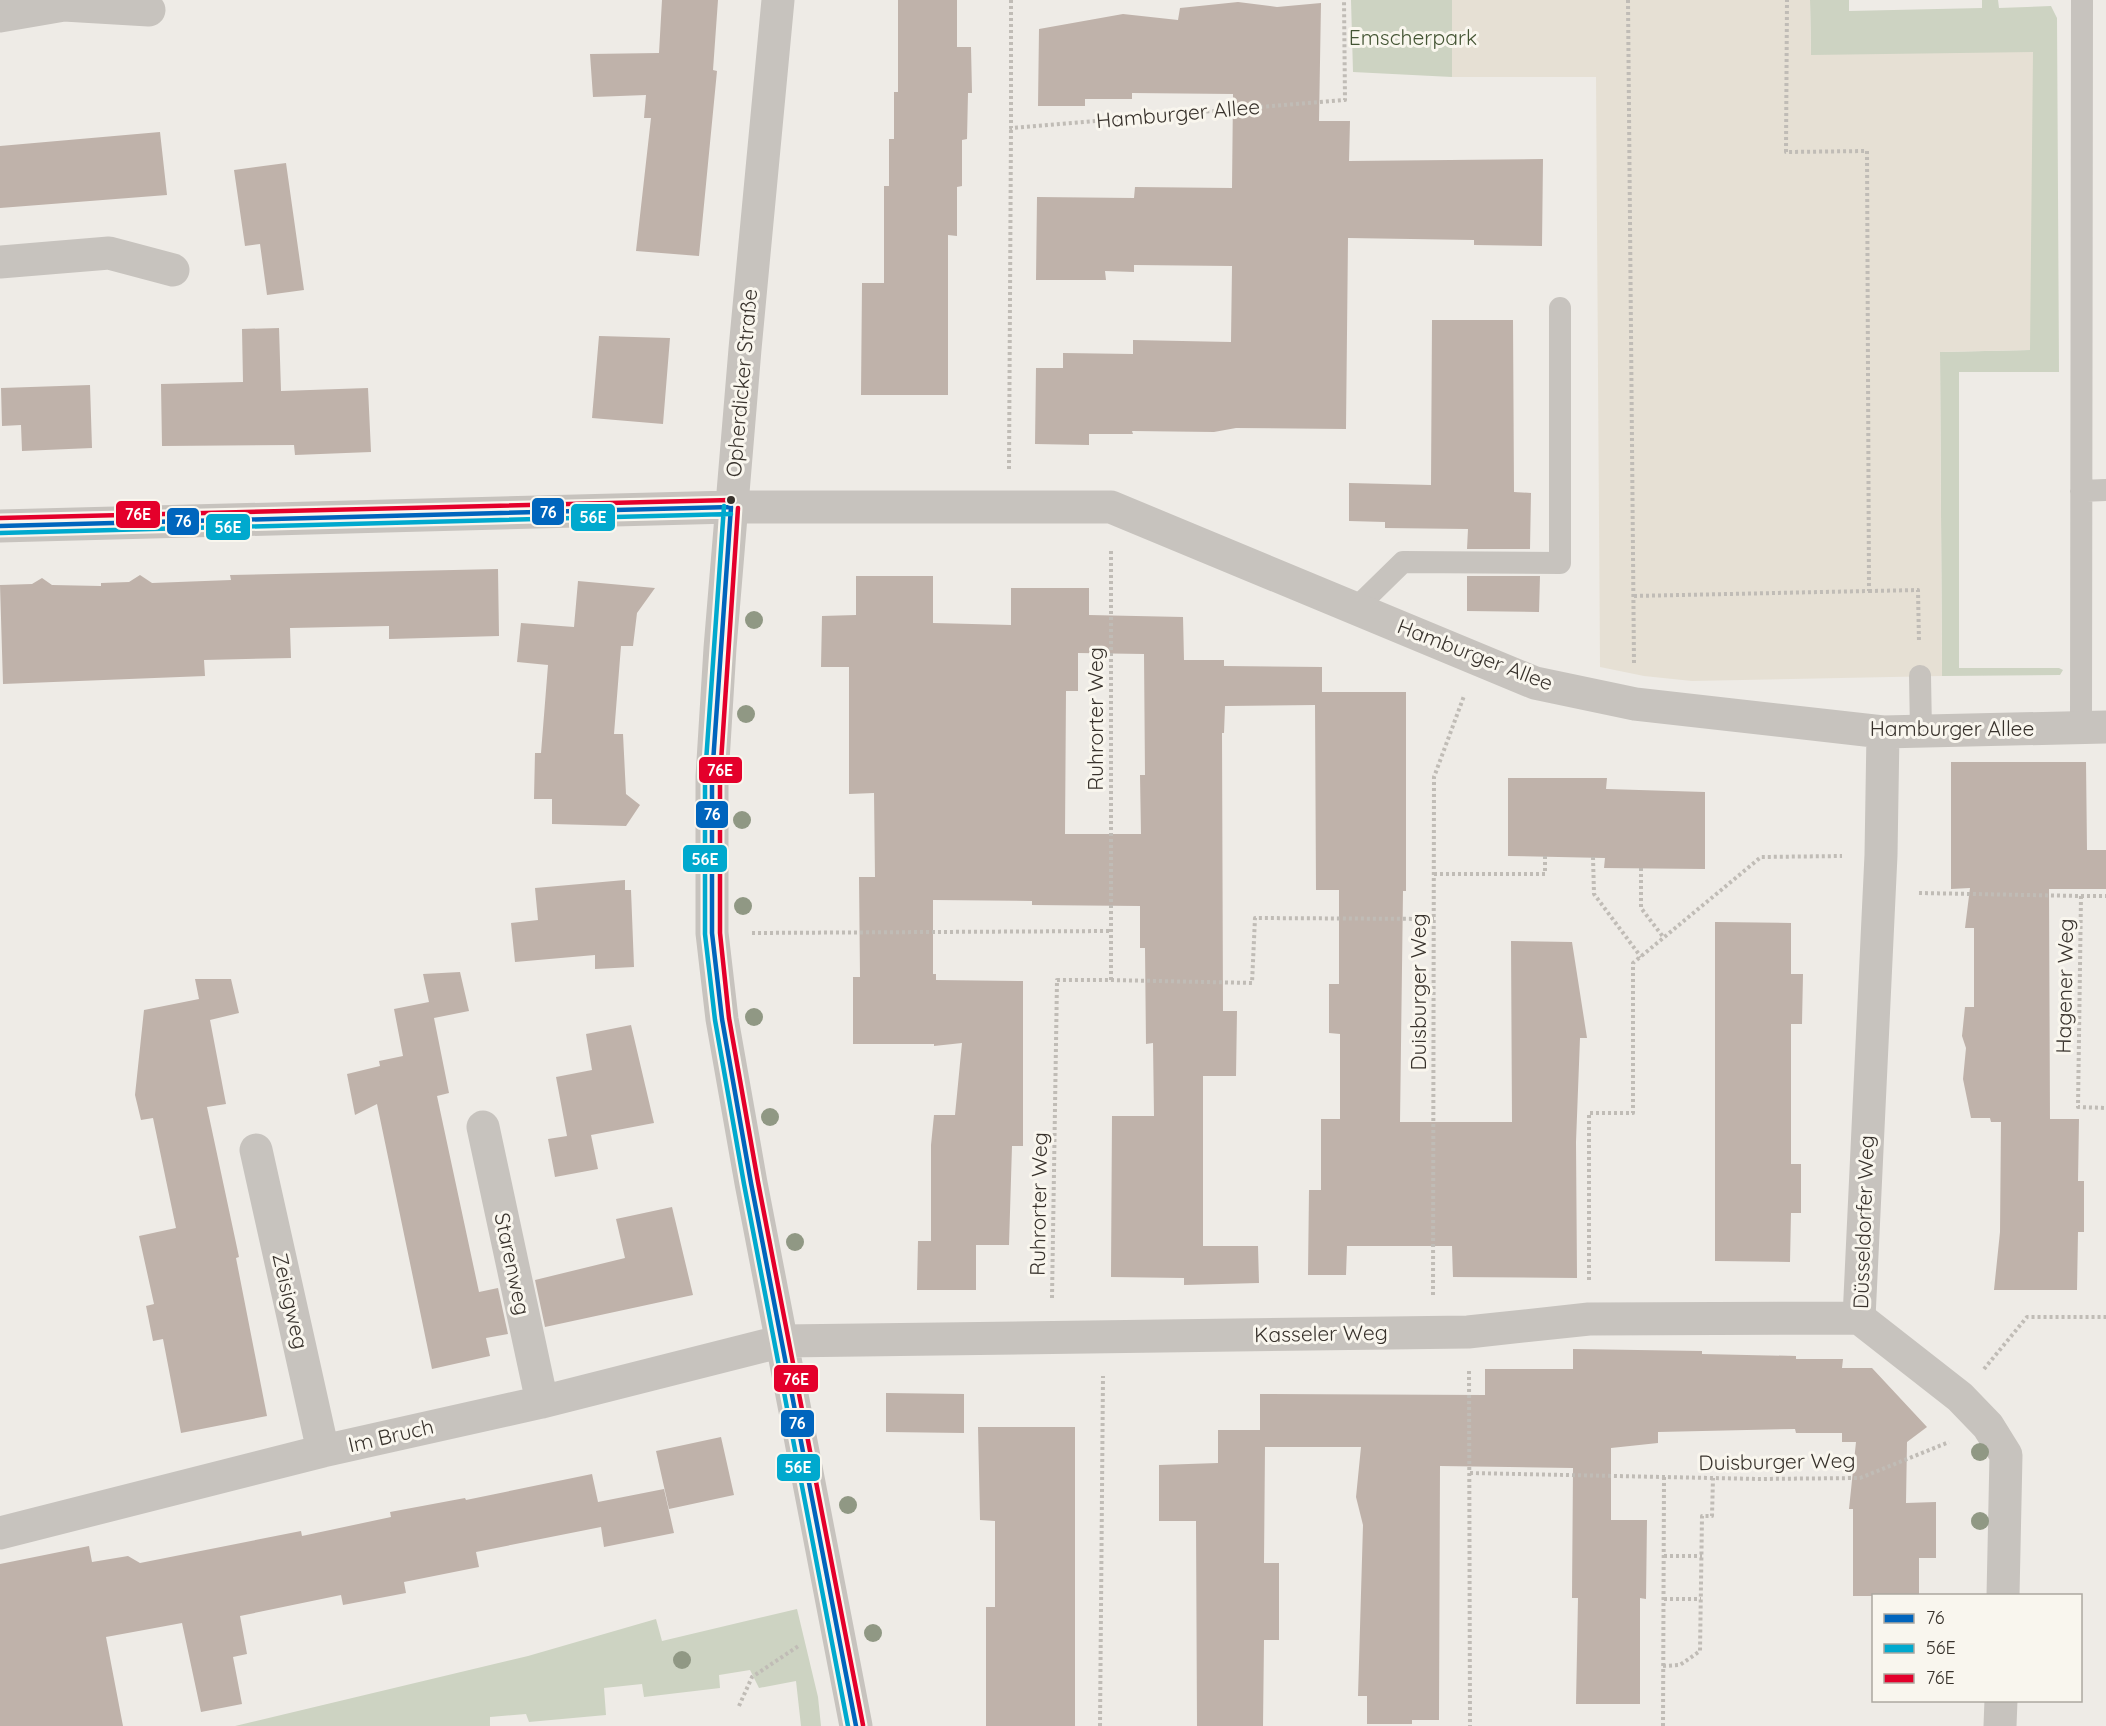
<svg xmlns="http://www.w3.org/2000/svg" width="2106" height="1726" font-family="Quicksand,sans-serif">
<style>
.green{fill:#cdd3c2}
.plaza{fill:#e6e0d4}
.building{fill:#bfb2aa;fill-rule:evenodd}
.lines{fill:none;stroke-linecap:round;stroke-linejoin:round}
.path{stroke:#c0bcb6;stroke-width:4;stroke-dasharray:3 3;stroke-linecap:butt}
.lane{stroke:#c7c3be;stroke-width:22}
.street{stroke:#c7c3be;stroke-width:33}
.bus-1-casing{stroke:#f9f6ee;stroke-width:9}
.bus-2-casing{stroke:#f9f6ee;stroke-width:9}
.bus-3-casing{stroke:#f9f6ee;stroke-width:9}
.bus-1{stroke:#0065bd;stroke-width:4.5}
.bus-2{stroke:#00a9ce;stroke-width:4.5}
.bus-3{stroke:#e4002b;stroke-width:4.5}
.tree{fill:#909884}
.bus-dot{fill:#38322c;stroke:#f9f6ee;stroke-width:2}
.labels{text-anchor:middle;stroke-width:6;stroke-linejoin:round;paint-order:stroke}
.park-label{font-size:21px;fill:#435433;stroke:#f9f6ee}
.street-label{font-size:21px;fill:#38322c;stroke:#f9f6ee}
.line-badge{stroke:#f9f6ee;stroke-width:2}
.badge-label{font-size:16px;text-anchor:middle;font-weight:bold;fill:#fff}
</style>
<rect width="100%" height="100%" fill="#eeebe6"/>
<!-- green -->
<path class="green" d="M1351,0H1452V77L1353,72Z
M1810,0H1849V11L1982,8V0H1998L1999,8L2051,6L2057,18L2059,372H1959V668H2059L2063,670L2060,675L1942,676L1940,352L2030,350L1811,55Z
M797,1609L818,1697L821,1726H801L796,1681L759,1688L750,1670L719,1675L720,1688L644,1697L642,1684L604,1688L606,1715L529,1722L526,1714L490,1717V1726H235L528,1656L656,1619L662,1641Z"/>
<!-- plaza -->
<path class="plaza" d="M1452,0H1810L1811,55L2033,52L2030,350L1940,352L1942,676L1692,681L1644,676L1600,667L1596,77H1452Z"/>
<!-- building -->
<path class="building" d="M662,0H718L713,70L717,71L699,256L636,251L651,118H644L646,95L593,97L590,54L659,53Z
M898,0H957V47H971L972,93H968L967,139L962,140V186L957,187V236L948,235V395H861L862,283H884V186H889V139H894V92H898Z
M1238,2L1277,7L1321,3L1319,121H1350L1349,161L1543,159L1542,246L1474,245V240L1348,238L1346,429L1236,428L1214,432L1132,431L1133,434H1089V445L1035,444L1036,368H1063V353L1133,354V340L1231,342L1232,266L1134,265V272L1105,271L1106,280H1036L1037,197L1134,198L1135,187L1232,188L1233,94L1132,93V99H1085V106H1038L1039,29L1123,14L1178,20L1180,8Z
M160,132L167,195L0,208V146Z
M286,163L304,290L267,295L260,244L245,246L234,170Z
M1432,320H1513L1514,492L1531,493L1530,549H1467L1468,529L1385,528V522L1349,521V483L1431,485Z
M279,328L281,391L368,388L371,452L295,455L294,445L162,446L161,384L243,382L242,329Z
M599,336L670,338L663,424L592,418Z
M90,385L92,448L22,451L21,425L2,426L1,388Z
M498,569L499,636L389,639V626L290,628L291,658L204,660L205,676L3,684L0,585L32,584L42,578L52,585L101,586V583L129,582L140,575L152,583L231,580L230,575Z
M856,576H933V623L1011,625V588H1089V615L1183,617L1184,660H1224V666L1322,667V692H1406V891H1403L1400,1122H1512L1511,941L1572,942L1587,1038H1580L1576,1142L1577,1278L1453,1277L1452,1246H1347L1346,1275H1308L1309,1190H1321V1119H1340V1034L1329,1033V984H1339V890H1316L1315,705L1225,706L1224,733H1222L1223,1011H1237L1236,1076H1203V1246H1258L1259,1283L1184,1285V1278L1111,1277L1112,1116H1154L1153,1043L1146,1044L1145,948H1140V906L1032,905V901L933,900V974H936V980L1023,981V1146H1012L1009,1245H976V1290H917L918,1241H931V1145L934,1115H955L962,1043L934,1046V1044H853V977H860L859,877H875L874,793L849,794V667H821L822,616L856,615ZM1078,653L1144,654L1145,775H1140L1141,834H1065L1066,691H1078Z
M1467,576H1540L1539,612L1467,611Z
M578,581L655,588L637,613L633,646H621L614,734H623L626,794L640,805L626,826L552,824V799H534L535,753H541L548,665L517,662L521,623L574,627Z
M1951,762H2086L2087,850H2106V889H2049L2050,1119H2079L2078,1181H2084V1232H2078L2077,1290H1994L2000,1232L2001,1122H1991L1990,1118H1971L1963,1079L1966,1048L1962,1036L1965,1007H1974V928H1965L1970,888L1951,889Z
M1508,778H1607L1606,789L1705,792V869L1604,868L1605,858L1508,856Z
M625,880V890H631L634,967L595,969V955L515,962L511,923L538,920L535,888Z
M1715,922L1791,923V974H1803L1802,1024H1791V1164H1801V1213H1791L1790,1262L1715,1261Z
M460,972L469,1011L434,1018L449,1093L437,1096L479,1292L498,1288L508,1334L486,1338L490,1356L432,1369L377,1104L355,1115L347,1074L380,1066L379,1061L403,1056L394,1009L429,1002L423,974Z
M195,979H231L239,1013L210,1020L226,1104L207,1107L239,1257L236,1258L267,1416L181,1433L163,1339L153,1341L146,1306L154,1304L139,1236L176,1228L153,1118L141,1120L135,1095L144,1010L199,999Z
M631,1025L654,1123L591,1135L598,1169L555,1177L548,1139L567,1136L556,1077L592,1070L586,1034Z
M672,1207L693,1295L545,1327L535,1280L625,1258L616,1219Z
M1573,1349L1702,1351V1354L1796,1356V1359H1843L1842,1368H1872L1927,1427L1907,1442L1906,1503L1936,1502V1558H1919V1596H1853V1509H1849L1856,1442H1842V1433H1796L1795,1429L1658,1432V1443L1611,1448V1520H1647L1646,1599L1640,1598V1704H1576L1578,1598H1572L1573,1468L1440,1466L1439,1720H1412V1724H1367V1696H1358L1363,1525L1356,1497L1361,1447H1265L1264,1563H1279V1640H1264L1263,1726H1197L1196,1521H1159V1465L1218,1463V1430H1260V1394L1485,1395V1369H1573Z
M886,1393L964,1394V1433L886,1432Z
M978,1427H1075V1726H986V1607H995V1521L980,1520Z
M721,1437L734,1495L669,1509L656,1451Z
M592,1474L598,1502L664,1489L674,1533L604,1547L601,1527L476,1552L479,1567L404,1582L406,1593L343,1605L341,1595L240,1616L247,1654L233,1657L242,1704L201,1712L182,1623L106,1637L123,1726H0V1564L89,1546L92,1562L128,1556L140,1563L301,1531L302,1536L391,1517L390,1512L465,1498L466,1500Z"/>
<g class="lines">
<!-- path -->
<path class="path" d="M1011,0V128L1345,100L1344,0
M1628,0L1634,664
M1009,469L1011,128
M1869,591L1918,590L1919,642
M1634,596L1869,591L1867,151L1786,152L1787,0
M1593,857L1594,894L1641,957
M1641,868V908L1664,938
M1434,874H1545V856
M1919,893L2081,896L2078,1107L2106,1108
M2081,896H2106
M752,933L1111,931
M1111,980L1252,983L1255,918L1434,919
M1589,1280V1113H1633V963L1761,857L1842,856
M1433,1295L1434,777L1464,696
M1052,1298L1057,980H1111V550
M1984,1369L2027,1317H2106
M1469,1371L1470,1726
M1470,1473L1758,1479L1860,1478L1949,1442
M1664,1556H1702
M1664,1599H1701
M1663,1666L1680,1665L1700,1651L1702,1516H1712L1713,1478
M739,1706L752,1677L800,1645
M1100,1726L1103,1376
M1663,1726L1664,1477"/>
<!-- lane -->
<path class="lane" d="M2081,491L2106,490
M1356,608L1403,562L1560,563V308
M1920,676L1921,731
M2081,727L2082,0"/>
<!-- street -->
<path class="street" d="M778,0L745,349L720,648L712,777V933L722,1019L751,1183L856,1726
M0,16L64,5L149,10
M0,262L109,253L173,270
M0,526L731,507H1111L1535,683L1635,704L1883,732L2106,727
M1883,732L1881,855L1859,1318L1960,1397L1988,1426L2006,1455L2003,1596
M483,1127L542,1402
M256,1150L323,1451
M0,1533L323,1451L542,1402L783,1341L1468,1332L1589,1319L1859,1318
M2000,1726L2001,1700"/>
<!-- bus-1 casing -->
<g class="bus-1-casing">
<path id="bus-1" d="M731,507L712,777V933L722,1019L751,1183L856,1726
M0,526L731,507"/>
</g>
<!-- bus-2 casing -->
<g class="bus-2-casing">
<path id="bus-2" d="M724,506L705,776V934L715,1020L744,1184L848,1726
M0,533L731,514"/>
</g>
<!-- bus-3 casing -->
<g class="bus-3-casing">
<path id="bus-3" d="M738,508L720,777V933L729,1018L758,1182L863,1725
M0,518L731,500"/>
</g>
<!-- bus-1 -->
<use href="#bus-1" class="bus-1"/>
<!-- bus-2 -->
<use href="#bus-2" class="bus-2"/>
<!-- bus-3 -->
<use href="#bus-3" class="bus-3"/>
</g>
<!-- trees -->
<g class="tree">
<circle cx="754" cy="620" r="9"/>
<circle cx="746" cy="714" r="9"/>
<circle cx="742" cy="820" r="9"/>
<circle cx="743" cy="906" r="9"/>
<circle cx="754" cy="1017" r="9"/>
<circle cx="770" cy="1117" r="9"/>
<circle cx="795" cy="1242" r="9"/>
<circle cx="1980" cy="1452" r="9"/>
<circle cx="848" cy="1505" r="9"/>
<circle cx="1980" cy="1521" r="9"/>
<circle cx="873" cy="1633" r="9"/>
<circle cx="682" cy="1660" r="9"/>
</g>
<!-- markers -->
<circle class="bus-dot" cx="731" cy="500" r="5"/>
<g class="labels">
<!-- park labels -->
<g class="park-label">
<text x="1413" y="45">Emscherpark</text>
</g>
<!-- street labels -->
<g class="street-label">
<text transform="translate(1178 114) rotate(-5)" y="7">Hamburger Allee</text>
<text transform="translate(742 383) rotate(-85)" y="7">Opherdicker Straße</text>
<text transform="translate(1475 655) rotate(21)" y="7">Hamburger Allee</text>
<text transform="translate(1096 719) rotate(-90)" y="7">Ruhrorter Weg</text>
<text x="1952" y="736">Hamburger Allee</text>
<text transform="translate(2065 986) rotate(-89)" y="7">Hagener Weg</text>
<text transform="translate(1419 992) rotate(-90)" y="7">Duisburger Weg</text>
<text transform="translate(1039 1204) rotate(-89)" y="7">Ruhrorter Weg</text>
<text transform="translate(1864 1222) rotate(-88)" y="7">Düsseldorfer Weg</text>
<text transform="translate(512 1264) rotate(78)" y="7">Starenweg</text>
<text transform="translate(290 1301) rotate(77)" y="7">Zeisigweg</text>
<text transform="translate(1321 1334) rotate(-1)" y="7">Kasseler Weg</text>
<text transform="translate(391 1436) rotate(-13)" y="7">Im Bruch</text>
<text transform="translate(1777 1462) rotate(-1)" y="7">Duisburger Weg</text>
</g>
</g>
<g class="line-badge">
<rect x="531" y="497" width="34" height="29" rx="6" fill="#0065bd"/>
<rect x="115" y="500" width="46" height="29" rx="6" fill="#e4002b"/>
<rect x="570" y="503" width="46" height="29" rx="6" fill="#00a9ce"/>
<rect x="166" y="507" width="34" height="29" rx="6" fill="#0065bd"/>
<rect x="205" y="513" width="46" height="28" rx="6" fill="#00a9ce"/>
<rect x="698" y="756" width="45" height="28" rx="6" fill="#e4002b"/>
<rect x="695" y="800" width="34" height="29" rx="6" fill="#0065bd"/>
<rect x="682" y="844" width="46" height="29" rx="6" fill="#00a9ce"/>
<rect x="773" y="1364" width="46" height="29" rx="6" fill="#e4002b"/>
<rect x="780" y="1409" width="35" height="29" rx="6" fill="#0065bd"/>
<rect x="776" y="1453" width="45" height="29" rx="6" fill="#00a9ce"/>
</g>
<g class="badge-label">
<text x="548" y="518">76</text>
<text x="138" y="520">76E</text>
<text x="593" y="523">56E</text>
<text x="183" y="527">76</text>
<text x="228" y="533">56E</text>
<text x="720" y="776">76E</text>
<text x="712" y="820">76</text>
<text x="705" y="865">56E</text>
<text x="796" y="1385">76E</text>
<text x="797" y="1429">76</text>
<text x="798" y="1473">56E</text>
</g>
<!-- legend -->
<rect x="1872" y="1594" width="210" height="108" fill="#f9f6ee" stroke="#aca8a0" stroke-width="1.5"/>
<rect x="1884" y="1614" width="30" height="9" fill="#0065bd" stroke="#aca8a0" stroke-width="1.5"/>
<text x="1926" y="1624" font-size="18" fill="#38322c">76</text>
<rect x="1884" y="1644" width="30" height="9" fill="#00a9ce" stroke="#aca8a0" stroke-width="1.5"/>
<text x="1926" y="1654" font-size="18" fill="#38322c">56E</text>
<rect x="1884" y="1674" width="30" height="9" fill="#e4002b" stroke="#aca8a0" stroke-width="1.5"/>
<text x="1926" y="1684" font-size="18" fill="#38322c">76E</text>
</svg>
